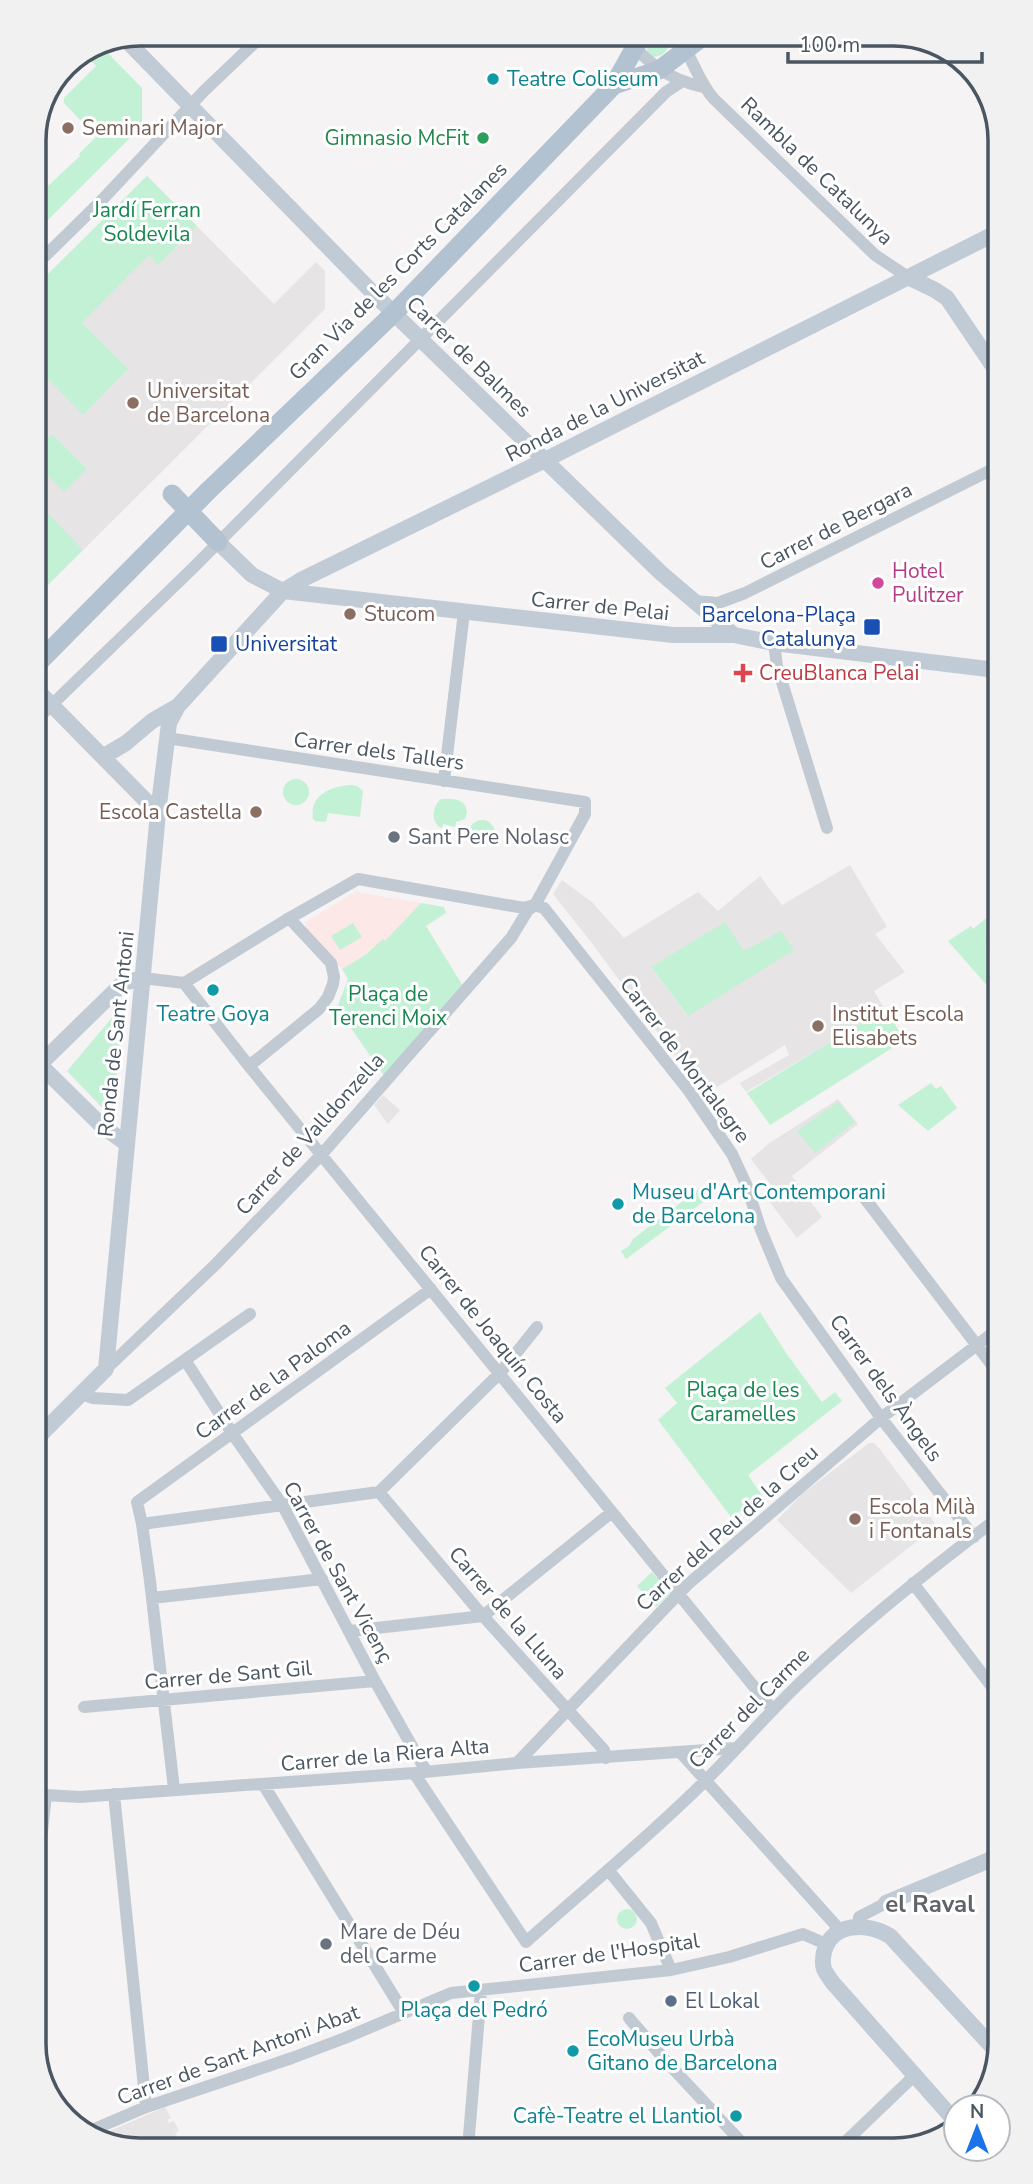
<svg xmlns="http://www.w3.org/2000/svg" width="1033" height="2184" font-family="'Nunito Sans',sans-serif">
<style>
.education{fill:#e6e4e5;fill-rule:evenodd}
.medical{fill:#fce8e6}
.green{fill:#c3f1d5}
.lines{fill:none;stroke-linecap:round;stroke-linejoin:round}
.street{stroke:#c1cad2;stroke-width:12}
.secondary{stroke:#c1cbd6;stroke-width:16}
.primary{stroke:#b3c2d1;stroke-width:19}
.culture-dot{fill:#0f9aa8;stroke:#fff;stroke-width:2.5}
.education-dot{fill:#8d6e63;stroke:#fff;stroke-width:2.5}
.leisure-dot{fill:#2e9e5b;stroke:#fff;stroke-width:2.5}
.hotel-dot{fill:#d1479c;stroke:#fff;stroke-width:2.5}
.transit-dot{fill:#1a4fb4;stroke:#fff;stroke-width:2.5}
.health-dot{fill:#e0444e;stroke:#fff;stroke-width:2.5}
.worship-dot{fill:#6b7280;stroke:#fff;stroke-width:2.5}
.service-dot{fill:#5c6f8a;stroke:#fff;stroke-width:2.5}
.labels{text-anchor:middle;stroke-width:6;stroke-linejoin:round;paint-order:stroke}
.culture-label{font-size:21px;fill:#0d838f;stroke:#fff;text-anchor:start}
.education-label{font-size:21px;fill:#785e54;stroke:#fff;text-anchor:start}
.leisure-label{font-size:21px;fill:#27864d;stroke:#fff;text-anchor:end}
.street-label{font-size:21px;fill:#4a5661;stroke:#fff}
.park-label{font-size:21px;fill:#17864f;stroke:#fff}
.hotel-label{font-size:21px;fill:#b23c85;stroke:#fff;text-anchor:start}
.transit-label{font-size:21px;fill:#164399;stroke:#fff;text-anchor:end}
.health-label{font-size:21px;fill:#be3a42;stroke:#fff;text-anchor:start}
.worship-label{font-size:21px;fill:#5b616d;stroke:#fff;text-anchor:start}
.service-label{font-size:21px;fill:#4e5e75;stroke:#fff;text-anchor:start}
.quarter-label{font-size:24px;font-weight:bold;fill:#5f6368;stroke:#fff}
.rim{fill:none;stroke:#4a5661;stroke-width:3.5}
</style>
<rect width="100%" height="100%" fill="#f5f3f3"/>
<!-- education -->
<path class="education" d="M147,176L274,304L316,262L325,271V309L35,598L34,288Z
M850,865L887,927L875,934L905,972L874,991L885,1010L746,1092L740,1083L789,1055L785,1045L704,1095L591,942L553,894L562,880L592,902L624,938L698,892L718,911L760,876L782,905ZM725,923L744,951L687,1015L651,967Z
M383,1095L400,1110L388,1124L374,1105Z
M838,1099L858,1124L792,1176L822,1217L797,1238L769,1201L777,1193L751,1159L768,1144Z
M869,1443H874L879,1448L935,1523L934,1528L851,1593L777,1520L802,1494Z
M165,2107L171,2118L167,2120L169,2123L174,2121L179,2131L175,2133L180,2141L184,2139L190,2150H132L96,2137Z"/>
<!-- medical -->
<path class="medical" d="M355,892L421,903L385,941L372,947L365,955L342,969L306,929V922Z"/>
<!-- green -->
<path class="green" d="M655,33H667L670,39C669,49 665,56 653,57L647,51V44Z
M103,48L142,88V126L34,234V199L80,156L79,154L96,137L64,103V98L96,66L86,55Z
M147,176L197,226L158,265L150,256H148L82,323L128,369L83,415L38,368L36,367L34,371V288Z
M52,434L87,469L64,492L34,462V452Z
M35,500L83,550L35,598Z
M283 792a13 13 0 1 1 26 0a13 13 0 1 1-26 0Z
M351,785L357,786L363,791L360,817L328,813L326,822L315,821L313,819C309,795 331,786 351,785Z
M441,799C453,798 466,799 467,812L465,819L456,822L455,827L443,824L442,828C430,824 432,806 441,799Z
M469 833a13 13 0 1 1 26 0a13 13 0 1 1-26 0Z
M421,903L444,907L446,913L426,926L463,986L385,1077L337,1008L348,979L342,969L365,955L383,939L385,941Z
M989,916L996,925L997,957L980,938L997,959V997L948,941L971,926L973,929Z
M725,922L744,951L781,931L794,950L688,1016L651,967Z
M353,923L362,937L340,950L331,936Z
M122,1006V1012L113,1119L67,1071Z
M885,1009L905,1040L770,1125L747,1093Z
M931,1083L936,1089L941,1086L957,1108L928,1131L898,1105Z
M838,1102L855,1122L815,1153L797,1131Z
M700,1188L707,1199L626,1259L621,1251L629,1246L633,1239Z
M760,1312L786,1353L822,1402L835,1392L842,1401L748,1475L763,1497L731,1517L658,1420L677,1403L665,1388Z
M652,1572L671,1593L656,1607L637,1586Z
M617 1919a10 10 0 1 1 20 0a10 10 0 1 1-20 0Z"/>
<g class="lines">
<!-- street -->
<path class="street" d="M621,33C646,61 667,80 704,87
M674,33C693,55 696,79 714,99L875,255L908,277
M34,267L102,200L204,91L265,33
M694,601L718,603L745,593L995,468
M774,643L777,666L827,828
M35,721L194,567L666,92L681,82
M444,781L464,612
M535,905L544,908L689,1091L732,1154L746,1184L761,1230L781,1278L881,1418L974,1537
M143,978L184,983L286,920L358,879L524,908L534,905
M184,983L249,1066L773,1710
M249,1066L319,1009L328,997L333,984L334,977L331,963L289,918
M860,1192L998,1373
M185,1360L232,1433L283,1506L375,1681L426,1771
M106,1369L215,1265L322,1154L511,938L528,910L535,905L585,814V802L167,738
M82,1394L93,1398L128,1400L250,1314
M379,1492L483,1616L604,1750L606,1758
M142,1524L379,1492L500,1373L537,1327
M913,1583L999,1696
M152,1598L322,1579
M350,1631L483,1616L612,1512
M84,1707L375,1681
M680,1752L840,1930
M517,1763L687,1585L881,1418L998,1329
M414,1773L526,1942C586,1888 648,1838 705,1781C739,1747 770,1711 805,1678C866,1620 931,1568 998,1518
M263,1784L404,2013
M174,1789L150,1581L142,1524L137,1502L431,1289
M38,1792L46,1795L80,1797L414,1773L517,1763L736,1748
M114,1794L146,2107
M38,1868L46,1795
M609,1871L651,1923L671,1970
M858,1927L859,1917L886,1903
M629,2018L665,2060L745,2146
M85,2133L146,2107L292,2058L345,2038L451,1993L671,1970L729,1957L803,1934L826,1944
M841,2146L915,2075
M468,2148L481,1991"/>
<!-- secondary -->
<path class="secondary" d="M125,39L374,294L520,436L661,573L734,635
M908,277L935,290L947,298L995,369
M218,542L252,575L283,591L673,635H734L774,643L996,670
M35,688L158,813
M104,756L126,743L152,721L178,706L283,591L301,580L545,460L994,234
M36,1061L102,1126L127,1144
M36,1068L123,983L143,978
M37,1438L106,1369L158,813L169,723L178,706
M886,1903L999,1856
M956,2122L833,1983C830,1979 826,1973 824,1969C822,1963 823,1957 824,1952C832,1921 868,1923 890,1936L997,2052"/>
<!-- primary -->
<path class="primary" d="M614,85L659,70L708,33
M172,494L218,542
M35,666L208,491L394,313L614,85L643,33"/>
</g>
<!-- markers -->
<g class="culture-dot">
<circle cx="493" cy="79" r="7"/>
<circle cx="213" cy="990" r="7"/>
<circle cx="618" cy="1204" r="7"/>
<circle cx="474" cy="1986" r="7"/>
<circle cx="573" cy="2051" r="7"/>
<circle cx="736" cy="2116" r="7"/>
</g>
<g class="education-dot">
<circle cx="68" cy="128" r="7"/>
<circle cx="133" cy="403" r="7"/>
<circle cx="350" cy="614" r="7"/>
<circle cx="256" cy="812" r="7"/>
<circle cx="818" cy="1026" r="7"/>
<circle cx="855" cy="1519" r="7"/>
</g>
<circle class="leisure-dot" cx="483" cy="138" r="7"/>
<circle class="hotel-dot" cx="878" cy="583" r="7"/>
<g class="transit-dot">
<rect x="863" y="618" width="18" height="18" rx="3.5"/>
<rect x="210" y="635" width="18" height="18" rx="3.5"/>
</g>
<path class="health-dot" d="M739.5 662.5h7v7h7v7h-7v7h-7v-7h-7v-7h7z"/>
<g class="worship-dot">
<circle cx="394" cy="837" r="7"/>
<circle cx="326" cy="1944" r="7"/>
</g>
<circle class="service-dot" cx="671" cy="2001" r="7"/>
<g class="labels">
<!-- culture labels -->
<g class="culture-label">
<text x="507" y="86">Teatre Coliseum</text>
<text x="213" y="1021" text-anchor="middle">Teatre Goya</text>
<text x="632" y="1199">Museu d'Art Contemporani<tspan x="632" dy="24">de Barcelona</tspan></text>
<text x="474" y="2017" text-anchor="middle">Plaça del Pedró</text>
<text x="587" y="2046">EcoMuseu Urbà<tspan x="587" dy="24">Gitano de Barcelona</tspan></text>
<text x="722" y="2123" text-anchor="end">Cafè-Teatre el Llantiol</text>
</g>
<!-- education labels -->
<g class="education-label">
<text x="82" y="135">Seminari Major</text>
<text x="147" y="398">Universitat<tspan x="147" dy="24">de Barcelona</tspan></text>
<text x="364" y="621">Stucom</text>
<text x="242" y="819" text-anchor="end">Escola Castella</text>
<text x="832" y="1021">Institut Escola<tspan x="832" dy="24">Elisabets</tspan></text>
<text x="869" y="1514">Escola Milà<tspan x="869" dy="24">i Fontanals</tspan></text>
</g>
<!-- leisure labels -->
<g class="leisure-label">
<text x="469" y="145">Gimnasio McFit</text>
</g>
<!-- street labels -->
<g class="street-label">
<text transform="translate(817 171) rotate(44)" y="7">Rambla de Catalunya</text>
<text transform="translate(398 271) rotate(-45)" y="7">Gran Via de les Corts Catalanes</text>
<text transform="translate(469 357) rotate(44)" y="7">Carrer de Balmes</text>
<text transform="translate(605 406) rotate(-27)" y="7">Ronda de la Universitat</text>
<text transform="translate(836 526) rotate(-27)" y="7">Carrer de Bergara</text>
<text transform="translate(600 606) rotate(6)" y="7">Carrer de Pelai</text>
<text transform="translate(379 751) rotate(8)" y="7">Carrer dels Tallers</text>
<text transform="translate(116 1034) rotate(-84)" y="7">Ronda de Sant Antoni</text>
<text transform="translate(685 1060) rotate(53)" y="7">Carrer de Montalegre</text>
<text transform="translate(310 1134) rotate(-48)" y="7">Carrer de Valldonzella</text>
<text transform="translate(493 1334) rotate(51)" y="7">Carrer de Joaquín Costa</text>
<text transform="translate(273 1380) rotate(-36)" y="7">Carrer de la Paloma</text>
<text transform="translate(886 1388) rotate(54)" y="7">Carrer dels Àngels</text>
<text transform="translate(727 1528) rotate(-42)" y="7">Carrer del Peu de la Creu</text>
<text transform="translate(338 1572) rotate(61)" y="7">Carrer de Sant Vicenç</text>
<text transform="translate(508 1613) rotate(49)" y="7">Carrer de la Lluna</text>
<text transform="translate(228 1675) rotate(-5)" y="7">Carrer de Sant Gil</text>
<text transform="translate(749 1708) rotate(-45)" y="7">Carrer del Carme</text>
<text transform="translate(385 1755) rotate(-5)" y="7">Carrer de la Riera Alta</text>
<text transform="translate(609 1953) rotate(-8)" y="7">Carrer de l'Hospital</text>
<text transform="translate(238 2055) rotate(-20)" y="7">Carrer de Sant Antoni Abat</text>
</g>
<!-- park labels -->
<g class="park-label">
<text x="147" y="217">Jardí Ferran<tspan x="147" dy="24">Soldevila</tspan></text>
<text x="388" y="1001">Plaça de<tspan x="388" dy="24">Terenci Moix</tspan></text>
<text x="743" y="1397">Plaça de les<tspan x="743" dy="24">Caramelles</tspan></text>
</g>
<!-- hotel labels -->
<g class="hotel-label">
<text x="892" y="578">Hotel<tspan x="892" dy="24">Pulitzer</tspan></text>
</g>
<!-- transit labels -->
<g class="transit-label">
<text x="856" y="622">Barcelona-Plaça<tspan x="856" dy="24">Catalunya</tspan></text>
<text x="235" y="651" text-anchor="start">Universitat</text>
</g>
<!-- health labels -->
<g class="health-label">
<text x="759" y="680">CreuBlanca Pelai</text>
</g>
<!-- worship labels -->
<g class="worship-label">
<text x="408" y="844">Sant Pere Nolasc</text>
<text x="340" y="1939">Mare de Déu<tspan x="340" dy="24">del Carme</tspan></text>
</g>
<!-- service labels -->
<g class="service-label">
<text x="685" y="2008">El Lokal</text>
</g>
<!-- quarter labels -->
<g class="quarter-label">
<text x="930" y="1912">el Raval</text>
</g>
</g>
<!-- crop -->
<path d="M0 0H1033V2184H0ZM140 46H894A94 94 0 0 1 988 140V2044A94 94 0 0 1 894 2138H140A94 94 0 0 1 46 2044V140A94 94 0 0 1 140 46Z" fill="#f1f1f2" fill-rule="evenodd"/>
<path class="rim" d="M140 46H894A94 94 0 0 1 988 140V2044A94 94 0 0 1 894 2138H140A94 94 0 0 1 46 2044V140A94 94 0 0 1 140 46Z"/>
<!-- north arrow -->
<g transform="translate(977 2128)"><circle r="33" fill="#ffffff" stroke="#b7bbc0" stroke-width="2"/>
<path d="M0-5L12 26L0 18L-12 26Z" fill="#1a73e8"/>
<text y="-10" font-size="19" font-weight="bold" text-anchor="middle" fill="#4a5661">N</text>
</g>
<!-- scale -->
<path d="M788 52v10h194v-10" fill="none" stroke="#4a5661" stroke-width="3.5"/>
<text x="799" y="52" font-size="21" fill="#4a5661" stroke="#ffffff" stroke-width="5" paint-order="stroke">100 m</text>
</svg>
